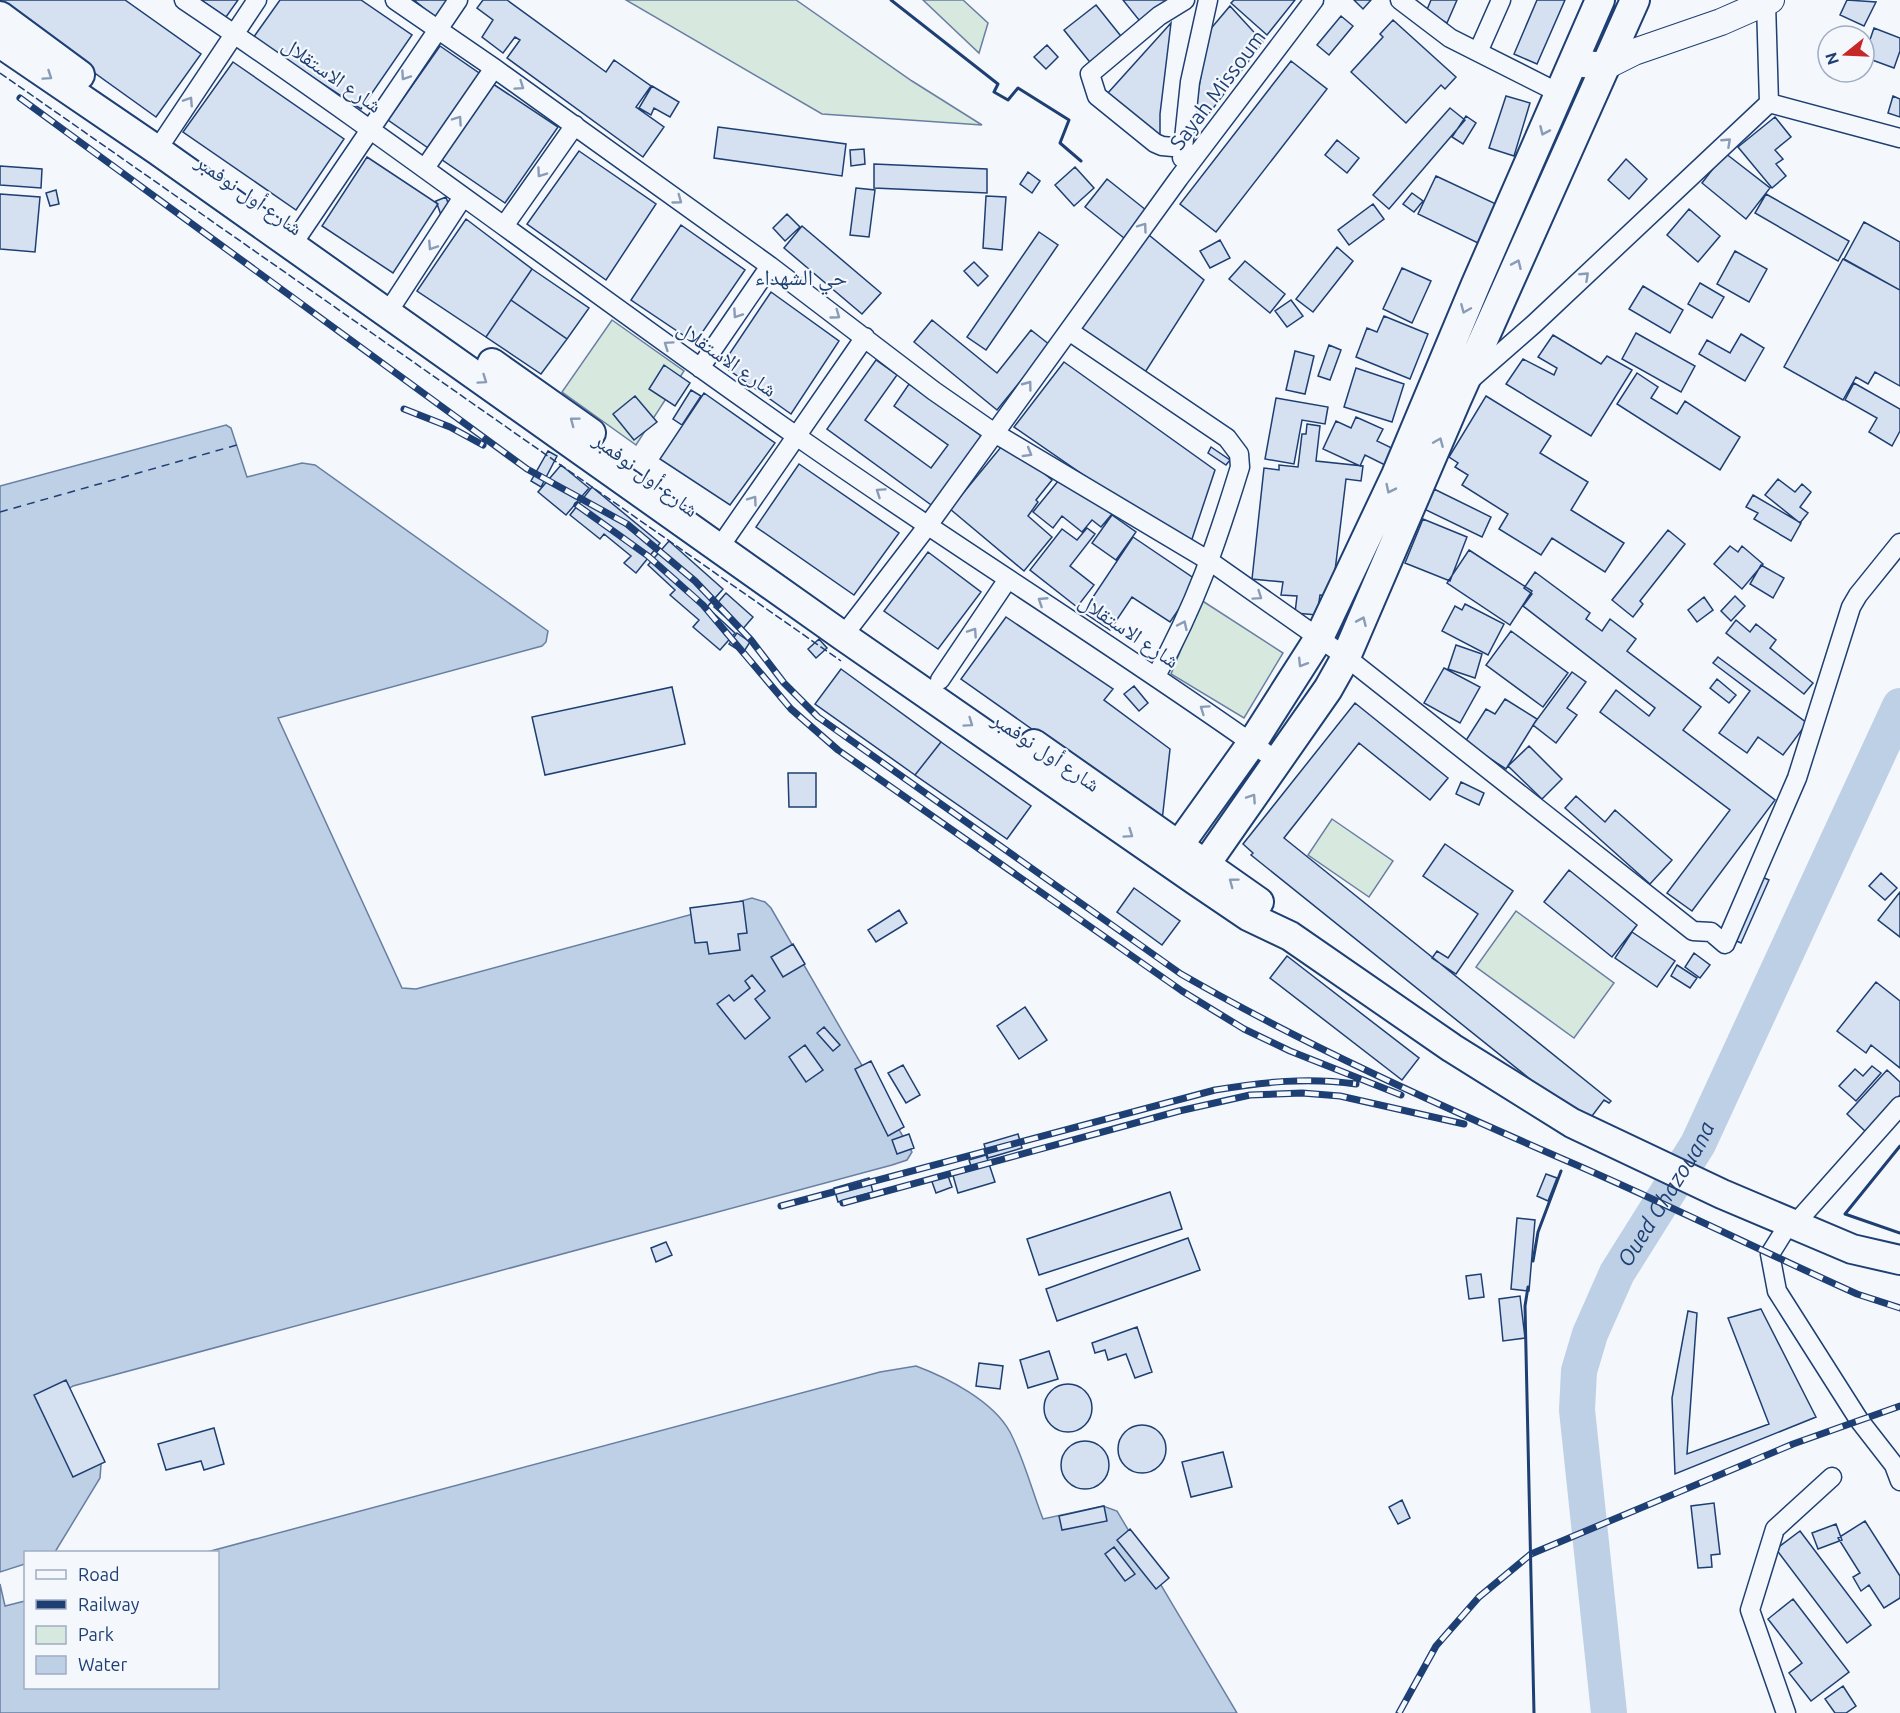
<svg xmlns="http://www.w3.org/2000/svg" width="1900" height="1713" font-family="Ubuntu,'Noto Naskh Arabic',sans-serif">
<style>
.green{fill:#d7e8df;stroke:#687fa3;stroke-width:1.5}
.water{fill:#bed0e5;stroke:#687fa3;stroke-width:1.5}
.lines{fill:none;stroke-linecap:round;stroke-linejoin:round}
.river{stroke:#bed0e5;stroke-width:36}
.ferry{stroke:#1d3f73;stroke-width:1.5;stroke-dasharray:8 6;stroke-linecap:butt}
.building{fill:#d5e0f0;stroke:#1d3f73;stroke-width:1.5}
.street-casing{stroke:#1d3f73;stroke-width:21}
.secondary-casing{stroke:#1d3f73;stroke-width:28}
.primary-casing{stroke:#1d3f73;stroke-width:32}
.street{stroke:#f4f7fb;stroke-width:18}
.secondary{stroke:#f4f7fb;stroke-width:26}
.primary{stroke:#f4f7fb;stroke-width:28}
.rail-casing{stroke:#1d3f73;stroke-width:7}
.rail{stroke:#f4f7fb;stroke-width:4.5;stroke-dasharray:14;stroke-linecap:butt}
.fence{stroke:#1d3f73;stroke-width:1.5;stroke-dasharray:8 3;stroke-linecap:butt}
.wall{stroke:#1d3f73;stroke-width:3}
.oneway{stroke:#889bb7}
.labels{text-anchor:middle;stroke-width:4.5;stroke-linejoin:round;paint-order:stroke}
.street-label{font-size:21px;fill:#1d3f73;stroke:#f4f7fb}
.neighbourhood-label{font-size:22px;fill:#1d3f73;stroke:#f4f7fb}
.water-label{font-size:22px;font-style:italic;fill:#1d3f73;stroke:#f4f7fb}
</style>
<rect width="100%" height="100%" fill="#f4f7fb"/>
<!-- green -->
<path class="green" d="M626,0H796L912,81L982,125L822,114Z
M923,0H963L988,23L979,53Z
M612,320L684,371L636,445L562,392Z
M1201,600L1283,653L1244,718L1171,674Z
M1332,819L1393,861L1369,897L1308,855Z
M1516,911L1614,983L1574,1038L1476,967Z"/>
<!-- water -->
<path class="water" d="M226,425L231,428L247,477L302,463L315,465L548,631L546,642L542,646L278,718L402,988L416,989L752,898L765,902L771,908L912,1152L907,1160L892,1165L73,1386L67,1390L65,1402L101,1465L100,1478L55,1552H26L25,1564L0,1572V486Z
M916,1366C948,1378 993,1401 1010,1432C1024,1459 1032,1491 1043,1519L1103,1506L1117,1511L1237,1713H0V1584L5,1606L25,1601L26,1688H218V1552H207L880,1372Z"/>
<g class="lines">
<!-- river -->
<path class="river" id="s1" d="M1609,1713L1577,1410L1579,1371L1590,1334L1617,1273L1698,1144L1900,706"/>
<!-- ferry -->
<path class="ferry" d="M0,512L237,445"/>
</g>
<!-- building -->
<path class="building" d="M0,0H125L201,54L156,117L0,5Z
M201,0H238L226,17Z
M280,0H361L412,35L361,109L253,38Z
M414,0H452L437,19Z
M483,0H507L606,72L614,60L651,86L636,107L664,127L643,157L507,58L520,40L515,37L503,53L482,37L493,20L477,8Z
M1123,0H1173L1143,25Z
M1234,0H1295L1267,35L1231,3Z
M1354,0H1371L1363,9Z
M1431,0H1457L1447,23L1426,12Z
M1537,0H1565L1537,64L1514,54Z
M1847,0L1876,2L1864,26L1840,15Z
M1096,5L1128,45L1097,71L1064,30Z
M1230,6L1263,42L1205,119L1195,112L1208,32Z
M1341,16L1353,26L1329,55L1317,45Z
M1393,20L1456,77L1445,89L1441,85L1406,123L1351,72L1383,37L1380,34Z
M1171,23L1160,114V144L1107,94Z
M1874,28L1900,38V51L1894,68L1864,57Z
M1047,45L1058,57L1046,69L1034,57Z
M440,46L482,75L431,150L388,120Z
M1291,61L1327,89L1216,232L1180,204Z
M233,62L344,139L296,210L183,132Z
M490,82L558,127L505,203L438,157Z
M652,86L679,102L670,117L654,108L651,115L639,108Z
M1506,96L1530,103L1514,156L1489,148Z
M1893,96L1900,99V117L1888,113Z
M1450,108L1465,120L1389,209L1373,195Z
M1466,116L1476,123L1463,144L1452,137Z
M1775,117L1791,137L1775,150L1783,159L1776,164L1786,176L1772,188L1738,147Z
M718,127L846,144L842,176L714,158Z
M1337,140L1359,158L1347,173L1325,155Z
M864,149L865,164L851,166L850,150Z
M579,151L656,204L606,280L527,224Z
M1725,153L1770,188L1746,219L1702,183Z
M367,157L438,204L393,273L322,226Z
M1626,159L1647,179L1629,199L1608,180Z
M874,164L987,169V193L874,188Z
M0,166L42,169L41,188L0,185Z
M1075,167L1094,188L1074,206L1055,185Z
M1028,172L1040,181L1032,193L1020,184Z
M1436,176L1496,204L1478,243L1418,214Z
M1107,179L1146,210L1124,238L1085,207Z
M856,188L875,190L869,237L850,235Z
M56,190L59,204L50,206L46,193Z
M1412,193L1423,201L1414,212L1403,204Z
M0,194L40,197L35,252L0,249Z
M1766,194L1849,241L1838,261L1755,213Z
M986,196L1006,197L1002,250L983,248Z
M446,197L451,212L441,215L436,201Z
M1373,204L1384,219L1349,245L1338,230Z
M1689,209L1720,236L1698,262L1667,235Z
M787,214L800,227L785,241L773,228Z
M466,219L532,269L486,337L417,291Z
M1864,222L1900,242V290L1844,259Z
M681,225L745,270L695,343L631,300Z
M802,226L881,293L862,314L784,248Z
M1144,231L1204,280L1144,374L1075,325Z
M1039,232L1058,245L986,350L967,337Z
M1220,240L1230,258L1210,268L1200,251Z
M1337,247L1353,261L1313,312L1296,299Z
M1735,251L1767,269L1749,302L1717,284Z
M1843,259L1900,290V386L1875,372L1868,384L1856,377L1843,400L1784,367Z
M1245,261L1285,294L1270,313L1229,279Z
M974,262L988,276L978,286L964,271Z
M1402,268L1431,281L1412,323L1383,309Z
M532,269L589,308L567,339L511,300Z
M1700,283L1724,297L1712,318L1688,304Z
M1643,286L1683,310L1670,333L1629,309Z
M771,292L839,341L791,414L722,365Z
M511,300L567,339L541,374L486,337Z
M1291,300L1303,316L1287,327L1275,311Z
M1384,316L1428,334L1410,379L1356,357L1367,328L1377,332Z
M932,320L997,373L1031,330L1050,345L997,410L914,342Z
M1636,333L1695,366L1681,392L1622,359Z
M1741,334L1764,348L1745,381L1699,354L1707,340L1730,353Z
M1553,335L1601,364L1607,356L1632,370L1591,436L1506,384L1523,359L1554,375L1557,368L1538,357Z
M1329,345L1341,350L1330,380L1318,376Z
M1295,351L1314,356L1305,394L1286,390Z
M876,360L897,375L865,420L931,468L948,445L894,406L909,384L984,438L934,507L827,429Z
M1064,362L1215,470L1189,548L1014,427Z
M664,365L690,383L675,406L649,389Z
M1356,368L1404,384L1392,422L1344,407Z
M1637,373L1658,387L1651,398L1677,414L1685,401L1740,437L1720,470L1617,404Z
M1854,383L1900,409V431L1892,446L1869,432L1877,418L1845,400Z
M691,390L701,396L682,425L673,419Z
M704,393L775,443L730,505L660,459Z
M635,396L657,422L634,440L613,414Z
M1486,396L1551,436L1540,453L1588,482L1571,510L1624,543L1605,572L1552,538L1541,555L1499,529L1508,514L1462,485L1468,475L1455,467L1458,463L1449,457Z
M1276,398L1328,407L1325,424L1302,420L1294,464L1265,459Z
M1356,417L1383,429L1377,441L1396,450L1389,467L1365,455L1360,466L1323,449L1336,421L1351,428Z
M1307,424L1320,426L1316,461L1363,466L1361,481L1346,479L1332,596L1320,595L1317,615L1295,613L1297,596L1281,595L1283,582L1252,579L1264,468L1279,470V465L1298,467L1302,434H1306Z
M1006,441L1052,480L1036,500L1038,502L1028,516L1052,537L1024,571L950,509Z
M1211,447L1230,460L1226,465L1208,453Z
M548,451L557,456L541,487L531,481Z
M799,464L899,533L854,595L756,527Z
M561,465L589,488L566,515L538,492Z
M1063,475L1112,514L1101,527L1092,520L1082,532L1062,516L1053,528L1033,512Z
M1778,479L1795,492L1802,484L1811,492L1800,507L1808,513L1800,523L1765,495Z
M592,487L660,543L636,573L624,563L631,556L604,534L600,539L570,515Z
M1434,489L1491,517L1482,537L1424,509Z
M1753,495L1801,523L1791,541L1754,519L1758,513L1746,507Z
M1112,515L1136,532L1116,560L1092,543Z
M1423,519L1467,537L1450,581L1405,563Z
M1087,528L1095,534L1070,566L1094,585L1077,607L1030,570L1062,529L1077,540Z
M1668,530L1685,544L1640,601L1643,604L1633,617L1612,600Z
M1133,537L1198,581L1170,622L1132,597L1110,630L1083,612Z
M669,541L723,589L707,607L735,633L720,650L693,627L699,620L670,595L675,590L648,565Z
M1730,546L1738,552L1742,546L1763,564L1742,589L1714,564Z
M1469,550L1532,591L1510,625L1447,583Z
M928,552L981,592L938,649L884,611Z
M1761,565L1784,578L1773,598L1750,584Z
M1535,572L1590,613L1586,619L1602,631L1610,619L1636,639L1627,651L1701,707L1683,730L1775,800L1692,911L1667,893L1730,810L1600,712L1616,690L1649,716L1655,708L1523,606L1532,594L1524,588Z
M726,593L753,617L741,631L714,607Z
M1735,596L1745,606L1731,621L1721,611Z
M1704,597L1713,610L1697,622L1688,610Z
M1465,604L1504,624L1488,655L1442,631L1455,606L1462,610Z
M1006,617L1113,689L1104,700L1170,749L1162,821L961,679Z
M1736,620L1750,632L1756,624L1776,640L1770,648L1813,683L1804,694L1726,633Z
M1511,631L1568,673L1543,707L1486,665Z
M737,633L750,642L743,653L729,644Z
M819,639L827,648L816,658L808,649Z
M1456,645L1482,654L1475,678L1448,669Z
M1718,657L1807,723L1783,755L1758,737L1747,753L1719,733L1750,691L1713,663Z
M1444,668L1480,687L1460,723L1424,703Z
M841,669L941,742L915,775L815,704Z
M1572,672L1586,682L1567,708L1577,715L1556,743L1533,725Z
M1717,679L1736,695L1729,703L1710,688Z
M1134,686L1148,703L1139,711L1124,694Z
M672,687L685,744L545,775L532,717Z
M1505,699L1537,719L1506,769L1465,742L1486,709L1495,714Z
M1355,703L1448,778L1430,800L1359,743L1284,838L1611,1101L1609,1103L1604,1100L1586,1124L1251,855L1253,853L1243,844Z
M941,742L1031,806L1007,839L915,775Z
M1529,746L1562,779L1542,799L1508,766Z
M788,773H816V807H789Z
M1461,782L1484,793L1479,805L1456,794Z
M1576,796L1605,822L1615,810L1672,860L1650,884L1565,808Z
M1445,844L1513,891L1456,974L1432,958L1437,951L1448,958L1478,914L1423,876Z
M1569,870L1637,925L1612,957L1544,902Z
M1881,873L1897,888L1885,900L1869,886Z
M1762,877L1769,880L1741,943L1725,936Z
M1134,888L1180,921L1162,945L1117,912Z
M1900,892V937L1878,920Z
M743,901L747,933L738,934L740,950L709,954L707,942L695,943L690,908Z
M899,910L907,923L876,942L868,930Z
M1632,932L1675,961L1657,987L1615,958Z
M793,944L805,964L783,977L771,957Z
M1694,953L1710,965L1700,978L1685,967Z
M1287,956L1419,1058L1402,1080L1270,978Z
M1677,965L1697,978L1690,988L1671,976Z
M752,975L765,991L755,999L770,1018L745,1039L717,1004L729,995L734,1001L750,988L745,981Z
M1876,982L1900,1001V1068L1871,1045L1866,1053L1837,1031Z
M1025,1007L1047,1040L1019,1059L997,1026Z
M824,1027L840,1045L833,1051L817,1033Z
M805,1045L823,1070L806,1082L789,1057Z
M871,1061L904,1127L888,1136L855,1069Z
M903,1065L920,1095L906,1103L888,1073Z
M1872,1066L1881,1073L1856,1101L1839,1086L1855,1069L1863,1076Z
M1887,1070L1900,1082V1095L1866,1132L1847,1114Z
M909,1134L914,1148L897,1154L892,1140Z
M1018,1134L1022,1148L988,1158L984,1144Z
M986,1155L995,1182L958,1193L952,1172L971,1166L969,1160Z
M947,1173L952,1187L936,1193L931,1179Z
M1546,1174L1557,1178L1548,1201L1537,1196Z
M869,1178L873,1192L838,1202L834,1188Z
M1170,1192L1182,1229L1039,1275L1027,1239Z
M1517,1218L1535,1220L1529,1291L1511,1289Z
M1188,1238L1200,1270L1057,1321L1046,1289Z
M666,1242L672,1255L656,1262L651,1248Z
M1481,1274L1484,1297L1469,1299L1466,1276Z
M1520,1296L1525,1338L1503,1341L1499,1299Z
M1761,1309L1816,1417L1675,1474L1672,1398L1688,1311L1697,1313L1687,1454L1769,1424L1728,1318Z
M1137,1327L1152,1372L1135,1378L1126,1354L1108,1360L1105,1350L1095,1353L1092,1343Z
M1049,1351L1058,1379L1028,1388L1020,1360Z
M979,1363L1003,1366L1000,1389L976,1386Z
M66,1380L105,1462L73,1477L34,1395Z
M1044 1408a24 24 0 1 1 48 0a24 24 0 1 1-48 0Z
M1118 1449a24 24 0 1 1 48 0a24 24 0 1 1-48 0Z
M214,1428L224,1464L204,1470L201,1461L166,1470L158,1444Z
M1061 1465a24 24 0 1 1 48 0a24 24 0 1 1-48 0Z
M1223,1452L1232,1487L1191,1497L1182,1462Z
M1402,1500L1410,1518L1398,1524L1389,1507Z
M1714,1503L1720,1554L1711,1555L1712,1567L1698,1568L1691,1506Z
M1104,1506L1107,1521L1062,1530L1059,1516Z
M1865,1521L1900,1576V1598L1884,1608L1869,1585L1861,1591L1853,1577L1860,1573L1838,1538Z
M1836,1524L1842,1540L1818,1549L1812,1533Z
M1130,1529L1169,1578L1156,1589L1117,1540Z
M1800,1531L1871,1625L1847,1643L1776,1549Z
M1114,1547L1135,1574L1125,1581L1105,1554Z
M1793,1599L1849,1672L1811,1701L1789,1673L1802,1663L1768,1619Z
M1843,1686L1856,1706L1846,1713H1835L1825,1699Z"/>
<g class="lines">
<!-- street casing -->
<g class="street-casing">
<path id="street" d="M184,0C392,140 590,292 795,435C953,546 1119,648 1277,761
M395,0L494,68L770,266L934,391L993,432L1211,562L1346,657L1693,931L1711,932L1725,944L1797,778L1851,607L1858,595L1900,543
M1400,0L1450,38L1561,94
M1478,52L1501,0
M1769,103L1900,138
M1184,148L1162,146L1155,143L1097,96L1090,74L1159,16L1185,0
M157,150L257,0
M1182,158L1190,82L1208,0
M425,168L494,68
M504,226L575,125
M292,245L458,0
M388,312L463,197
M1069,331L1227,438L1239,454L1240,467C1216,545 1196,604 1156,676
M700,368L770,266
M1470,380L1534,324L1769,103L1766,3
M719,548L865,337
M843,636L929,524L1179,178L1314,0
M940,680L1008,579
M1790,1222L1770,1254L1777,1291L1859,1420L1894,1465L1900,1481
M1795,1224L1900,1106
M1786,1713L1750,1610L1775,1529L1832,1477"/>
</g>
<!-- secondary casing -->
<g class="secondary-casing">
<path id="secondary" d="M1573,63L1606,66L1634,52L1721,22L1771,0"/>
</g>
<!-- primary casing -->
<g class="primary-casing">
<path id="primary" d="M0,16L80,75
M0,43L157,150L843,636L1195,880L1248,916L1290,936L1452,1048L1572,1123L1722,1194L1852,1249L1900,1260
M492,363L591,433
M1034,744L1259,902
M1169,859L1252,743L1319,638L1396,475L1476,284L1600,0
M1196,878L1328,689L1346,657L1456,401L1635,0"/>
</g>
<!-- street -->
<use href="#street" class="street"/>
<!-- secondary -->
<use href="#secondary" class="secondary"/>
<!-- primary -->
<use href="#primary" class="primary"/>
<!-- rail casing -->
<g class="rail-casing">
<path id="rail" d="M20,98L527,469L627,524L695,581L751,640L784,683L818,717L1181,974C1305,1045 1434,1103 1565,1160C1663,1202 1759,1250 1857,1294L1900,1308
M404,409L450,427L483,445
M577,505L648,556L703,605L791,709L838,750L1182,991L1244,1029L1290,1051L1401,1095
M843,1203L1179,1111L1250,1095L1302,1093L1340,1096L1464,1124
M781,1206L1215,1090C1264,1082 1307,1077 1356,1084
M1399,1713L1436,1646L1479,1597L1531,1554L1793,1444L1900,1406"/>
</g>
<!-- rail -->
<use href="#rail" class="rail"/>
<!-- fence -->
<path class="fence" d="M0,73L841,661"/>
<!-- wall -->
<path class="wall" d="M891,0L998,84L994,92L1008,100L1018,88L1069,120L1060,143L1081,161
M1900,1146L1845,1214L1900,1233
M1533,1261L1538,1232L1561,1171
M1528,1287L1525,1306L1534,1713"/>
</g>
<!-- one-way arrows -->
<defs><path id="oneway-chevron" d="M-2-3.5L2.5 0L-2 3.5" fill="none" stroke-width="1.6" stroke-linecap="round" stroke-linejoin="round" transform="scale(1.5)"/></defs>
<g class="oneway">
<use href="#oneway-chevron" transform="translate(48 76) rotate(34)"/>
<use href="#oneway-chevron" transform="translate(405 76) rotate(124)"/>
<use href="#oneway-chevron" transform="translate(520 86) rotate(35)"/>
<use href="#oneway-chevron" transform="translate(189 101) rotate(-57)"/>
<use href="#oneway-chevron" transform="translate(458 120) rotate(-55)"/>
<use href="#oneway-chevron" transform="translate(1544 131) rotate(114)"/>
<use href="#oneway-chevron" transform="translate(1727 142) rotate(-43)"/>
<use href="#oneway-chevron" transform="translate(541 173) rotate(125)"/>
<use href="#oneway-chevron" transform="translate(678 200) rotate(36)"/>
<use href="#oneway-chevron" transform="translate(1143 227) rotate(-54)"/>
<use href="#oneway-chevron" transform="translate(432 246) rotate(123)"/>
<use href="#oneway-chevron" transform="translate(1517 264) rotate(-66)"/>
<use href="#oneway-chevron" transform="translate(1585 276) rotate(-43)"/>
<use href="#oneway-chevron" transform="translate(1465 309) rotate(113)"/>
<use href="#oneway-chevron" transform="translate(737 314) rotate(124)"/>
<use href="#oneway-chevron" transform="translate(836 315) rotate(36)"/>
<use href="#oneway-chevron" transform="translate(668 345) rotate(-145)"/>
<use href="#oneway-chevron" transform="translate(483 380) rotate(35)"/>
<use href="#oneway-chevron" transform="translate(1028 385) rotate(-53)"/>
<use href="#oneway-chevron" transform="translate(574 421) rotate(-143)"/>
<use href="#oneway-chevron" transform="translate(1439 442) rotate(-67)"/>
<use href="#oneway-chevron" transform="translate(1028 453) rotate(31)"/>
<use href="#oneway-chevron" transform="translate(1390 489) rotate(116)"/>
<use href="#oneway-chevron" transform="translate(880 492) rotate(-146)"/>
<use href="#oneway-chevron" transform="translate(753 500) rotate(-54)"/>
<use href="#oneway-chevron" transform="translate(1258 596) rotate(35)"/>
<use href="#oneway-chevron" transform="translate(1042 601) rotate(-147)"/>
<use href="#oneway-chevron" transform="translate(1362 621) rotate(-66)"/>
<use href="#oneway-chevron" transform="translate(1183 625) rotate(-65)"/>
<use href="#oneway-chevron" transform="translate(973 632) rotate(-56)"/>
<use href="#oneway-chevron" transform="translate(1302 663) rotate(122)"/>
<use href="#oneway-chevron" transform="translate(1204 709) rotate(-145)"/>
<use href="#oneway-chevron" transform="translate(969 723) rotate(35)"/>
<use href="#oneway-chevron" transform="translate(1252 798) rotate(-56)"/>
<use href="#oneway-chevron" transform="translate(1129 834) rotate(35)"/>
<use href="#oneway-chevron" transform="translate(1233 882) rotate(-143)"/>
</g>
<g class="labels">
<!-- street labels -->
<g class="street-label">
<text transform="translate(332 75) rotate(35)" y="7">شارع الاستقلال</text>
<text transform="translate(1218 90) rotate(-53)" y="7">Sayah Missoum</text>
<text transform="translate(249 195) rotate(35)" y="7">شارع أول نوفمبر</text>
<text transform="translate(727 359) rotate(35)" y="7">شارع الاستقلال</text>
<text transform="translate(646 475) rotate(37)" y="7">شارع أول نوفمبر</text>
<text transform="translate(1129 631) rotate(34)" y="7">شارع الاستقلال</text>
<text transform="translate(1046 752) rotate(34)" y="7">شارع أول نوفمبر</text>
</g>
<!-- neighbourhood labels -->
<g class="neighbourhood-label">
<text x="801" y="285">حي الشهداء</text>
</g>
<!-- water labels -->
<g class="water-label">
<text dy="8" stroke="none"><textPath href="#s1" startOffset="542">Oued Ghazouana</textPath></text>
</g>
</g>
<!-- legend -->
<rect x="24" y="1551" width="195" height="138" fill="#f4f7fb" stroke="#9eadc5" stroke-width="1.5"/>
<rect x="36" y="1570" width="30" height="9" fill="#f4f7fb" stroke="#9eadc5" stroke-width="1.5"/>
<text x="78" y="1581" font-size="18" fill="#1d3f73">Road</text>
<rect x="36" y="1600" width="30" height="9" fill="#1d3f73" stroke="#9eadc5" stroke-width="1.5"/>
<text x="78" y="1611" font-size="18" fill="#1d3f73">Railway</text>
<rect x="36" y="1626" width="30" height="18" fill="#d7e8df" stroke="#9eadc5" stroke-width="1.5"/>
<text x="78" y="1641" font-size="18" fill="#1d3f73">Park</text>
<rect x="36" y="1656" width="30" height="18" fill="#bed0e5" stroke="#9eadc5" stroke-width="1.5"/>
<text x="78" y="1671" font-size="18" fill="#1d3f73">Water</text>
<!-- north arrow -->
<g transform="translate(1846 54) rotate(252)"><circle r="28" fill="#f4f7fb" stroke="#9eadc5" stroke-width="1.5"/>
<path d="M0-4.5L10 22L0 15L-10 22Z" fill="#c62828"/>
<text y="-9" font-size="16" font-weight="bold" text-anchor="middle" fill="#1d3f73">N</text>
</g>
</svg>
